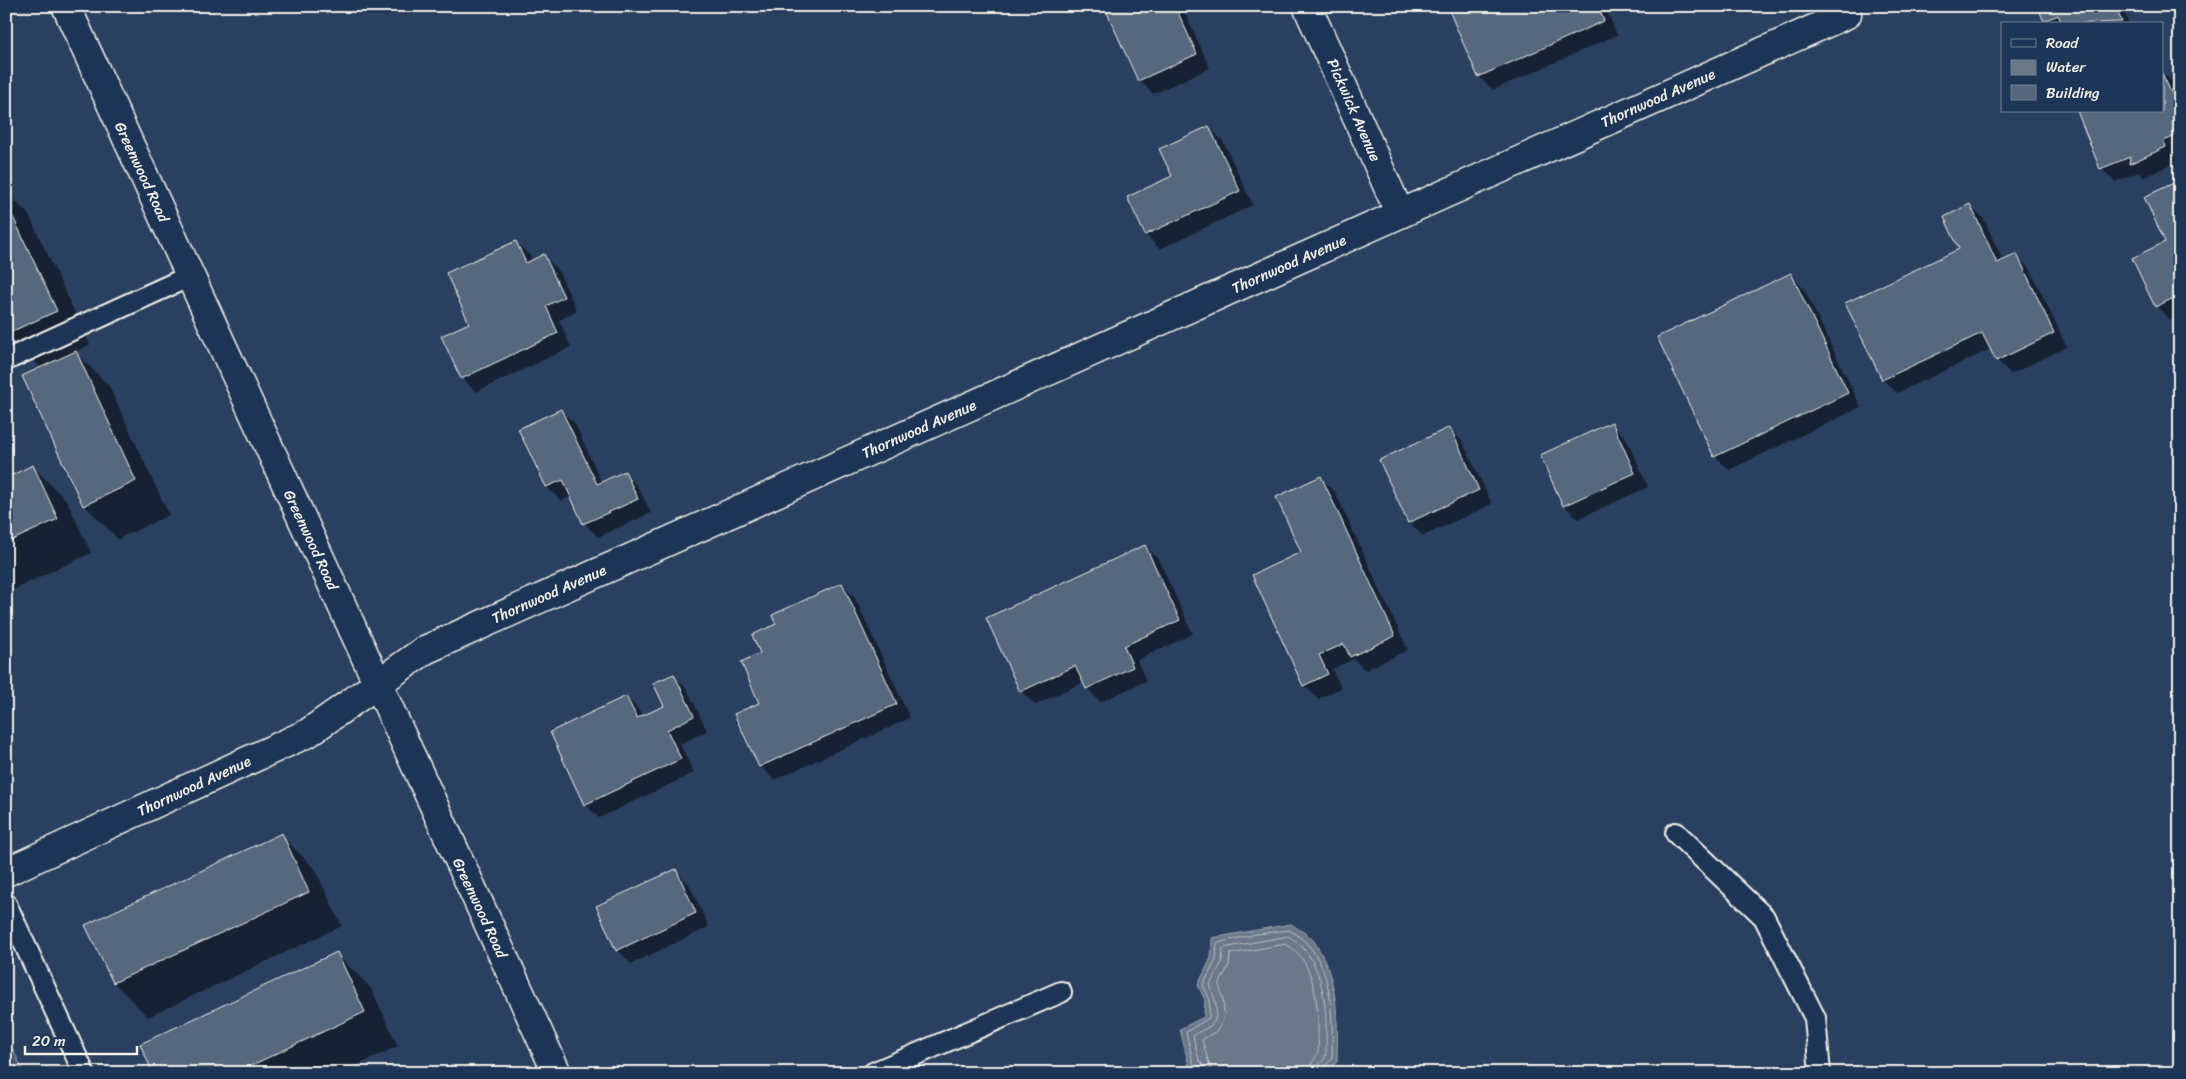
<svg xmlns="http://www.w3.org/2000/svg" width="2186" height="1079" font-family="Sriracha,sans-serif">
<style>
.green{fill:#445771;stroke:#9ca4ac}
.water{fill:#6a788a;stroke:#a1a8b0}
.shadow{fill:#0007}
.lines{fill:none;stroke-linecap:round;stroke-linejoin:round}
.shore{stroke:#bdc1c2;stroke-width:1}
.building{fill:#56677d;stroke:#f4f1e8}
.lane-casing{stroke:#f4f1e8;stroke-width:24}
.street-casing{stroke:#f4f1e8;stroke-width:31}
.secondary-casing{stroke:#f4f1e8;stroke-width:31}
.lane{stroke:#1d3557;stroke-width:20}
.street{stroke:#1d3557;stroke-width:28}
.secondary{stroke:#1d3557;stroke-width:28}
.labels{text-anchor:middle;stroke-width:4;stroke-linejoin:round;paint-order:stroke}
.street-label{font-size:15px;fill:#f4f1e8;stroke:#1d3557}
</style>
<rect width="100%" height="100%" fill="#2a4060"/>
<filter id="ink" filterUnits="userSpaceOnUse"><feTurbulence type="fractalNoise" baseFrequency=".02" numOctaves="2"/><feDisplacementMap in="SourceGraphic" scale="10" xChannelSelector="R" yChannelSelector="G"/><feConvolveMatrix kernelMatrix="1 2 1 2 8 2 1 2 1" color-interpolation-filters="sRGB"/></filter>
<g filter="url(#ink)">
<!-- green -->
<path class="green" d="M6,1035L24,1073H6Z"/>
<!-- water -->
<path class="water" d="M1291,924C1298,929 1308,934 1313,940C1339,977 1338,1020 1337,1062L1325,1073H1195L1189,1066L1180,1029L1204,1017L1205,1000L1198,985L1211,958L1212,938Z"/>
<!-- shadow -->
<path class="shadow" d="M1106,6H1182L1210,68L1153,94L1139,80Z
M1448,6H1605L1617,35L1493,90L1479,77Z
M2039,6H2122L2129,24H2049Z
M2162,72L2173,82L2180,97V154L2177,155L2179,161L2144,177L2139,172L2115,182L2101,168L2162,111Z
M1209,127L1223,141L1253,205L1160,249L1146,235L1129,198L1174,177Z
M2180,182V315L2170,320L2156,306Z
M6,191L29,215L90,345L75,352L109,386L169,515L118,539L84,505L41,368L6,334Z
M1970,206L1984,219L2003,261L2016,255L2030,269L2067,347L2011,374L1997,360L1991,349L1897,393L1883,380L1847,303L1961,250Z
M516,242L530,256L532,262L544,256L558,270L577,311L559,320L571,347L476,392L462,378Z
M1790,275L1804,289L1861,407L1729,470L1715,456L1659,338Z
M561,410L575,424L602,483L625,473L638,487L651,513L598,537L584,523L572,496L561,501L547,487Z
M1612,424L1626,438L1648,487L1578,519L1564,505Z
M1449,428L1463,442L1492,504L1423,536L1409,522Z
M33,467L67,501L91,553L6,593V479Z
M1321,478L1335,492L1408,650L1365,670L1354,659L1332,669L1341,688L1318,699L1304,685L1303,553Z
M1145,546L1159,560L1193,634L1137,660L1146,681L1100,702L1087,688L1084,682L1035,705L1021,691Z
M842,584L855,598L910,718L774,780L760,766L761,703L777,625Z
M673,675L687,689L707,731L680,744L694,773L599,818L585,804L626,697L640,711L643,717L665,707Z
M281,835L315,869L342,926L148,1017L114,983L87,925Z
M675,870L689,884L709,927L631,964L618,950Z
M337,954L371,988L398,1046L341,1073H154Z"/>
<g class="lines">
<!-- shore -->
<path class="shore" d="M1198,1073L1193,1063L1186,1032L1209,1018L1210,1000L1203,985L1216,960L1217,943L1257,934L1289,930C1334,953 1333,1015 1332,1059L1323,1068L1322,1073
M1205,1073L1204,1066L1199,1060L1193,1036C1198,1031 1205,1030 1210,1026C1222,1017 1214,996 1210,985L1222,962L1223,948L1288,936C1322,954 1327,1003 1326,1037C1326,1042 1327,1052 1325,1057C1323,1063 1316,1064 1316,1073
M1212,1073L1202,1040C1206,1036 1211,1035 1216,1031C1229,1020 1223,998 1219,985L1229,965L1230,954L1286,944C1315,959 1319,1008 1318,1036C1318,1041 1319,1048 1318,1052C1316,1060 1309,1063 1308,1073"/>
</g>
<!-- building -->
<path class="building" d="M1104,6H1175L1197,54L1138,81Z
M1447,6H1598L1604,21L1478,77Z
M2037,6H2115L2122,22L2062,24L2058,15L2044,21Z
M2162,73L2180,111V134L2164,141L2166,147L2129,164L2130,157L2100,169L2077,111H2162Z
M1209,126L1240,191L1145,235L1127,197L1172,176L1159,149Z
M2180,180V295L2155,307L2132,258L2165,242L2144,197Z
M6,202L57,311L6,334Z
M1970,204L1997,263L2017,254L2054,333L1996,361L1982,333L1882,380L1845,303L1959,249L1944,217Z
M516,241L526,263L544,254L564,297L546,306L558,333L461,379L441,336L469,323L446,273Z
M1791,273L1848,393L1714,457L1657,337Z
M76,351L136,481L83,506L22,376Z
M561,409L597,484L625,471L638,499L583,524L563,480L546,487L518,429Z
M1612,422L1635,473L1563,506L1540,455Z
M1450,427L1479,490L1408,523L1379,460Z
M33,465L58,519L6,543V478Z
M1321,476L1395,636L1350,657L1344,644L1319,655L1328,674L1303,686L1252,575L1301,552L1276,497Z
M1145,545L1180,620L1124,646L1133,667L1086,689L1075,666L1020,692L986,618Z
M842,583L897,704L759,767L734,714L759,703L741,662L760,653L752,635L776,624L772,615Z
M674,674L694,716L667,730L681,759L584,805L550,732L626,696L637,718L664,706L653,683Z
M282,833L309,892L113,983L85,925Z
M676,869L696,913L616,951L596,906Z
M337,952L365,1012L235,1073H153L140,1044Z"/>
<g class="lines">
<!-- lane casing -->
<g class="lane-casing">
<path id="lane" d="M6,360L190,276
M1676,833L1764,917L1815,1018L1820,1073
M6,904L84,1073
M873,1073L1061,992"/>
</g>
<!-- street casing -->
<g class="street-casing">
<path id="street" d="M1307,6L1400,214
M6,872L308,733L425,650L1847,14"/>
</g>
<!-- secondary casing -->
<g class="secondary-casing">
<path id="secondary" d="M66,6L557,1073"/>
</g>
<!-- lane -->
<use href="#lane" class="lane"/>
<!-- street -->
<use href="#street" class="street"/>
<!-- secondary -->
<use href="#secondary" class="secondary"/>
</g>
</g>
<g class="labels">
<!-- street labels -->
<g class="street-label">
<text transform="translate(1658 98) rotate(-24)" y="5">Thornwood Avenue</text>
<text transform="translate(1354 110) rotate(66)" y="5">Pickwick Avenue</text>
<text transform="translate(142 172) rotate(65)" y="5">Greenwood Road</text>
<text transform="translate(1289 264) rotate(-24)" y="5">Thornwood Avenue</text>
<text transform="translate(919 429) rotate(-24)" y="5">Thornwood Avenue</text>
<text transform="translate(311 540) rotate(65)" y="5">Greenwood Road</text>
<text transform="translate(549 594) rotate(-24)" y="5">Thornwood Avenue</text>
<text transform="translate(194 786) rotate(-25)" y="5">Thornwood Avenue</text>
<text transform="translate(480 908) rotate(65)" y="5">Greenwood Road</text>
</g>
</g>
<!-- margin -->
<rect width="2186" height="1079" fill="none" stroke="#1d3557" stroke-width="25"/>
<rect x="12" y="12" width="2161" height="1054" fill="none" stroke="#f4f1e8" stroke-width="2" filter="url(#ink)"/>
<!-- legend -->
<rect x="2001" y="22" width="162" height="90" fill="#1d3557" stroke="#738091"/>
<rect x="2011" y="39" width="25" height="8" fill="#1d3557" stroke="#738091"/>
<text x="2046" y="48" font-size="15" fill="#f4f1e8">Road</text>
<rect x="2011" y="60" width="25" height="15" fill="#6a788a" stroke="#738091"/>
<text x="2046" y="72" font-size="15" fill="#f4f1e8">Water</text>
<rect x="2011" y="85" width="25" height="15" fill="#56677d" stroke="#738091"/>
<text x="2046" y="98" font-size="15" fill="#f4f1e8">Building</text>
<!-- scale -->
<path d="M25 1046v8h112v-8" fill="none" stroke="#f4f1e8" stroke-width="2.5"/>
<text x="32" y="1046" font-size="15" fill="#f4f1e8" stroke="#1d3557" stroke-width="4" paint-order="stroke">20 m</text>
</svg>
